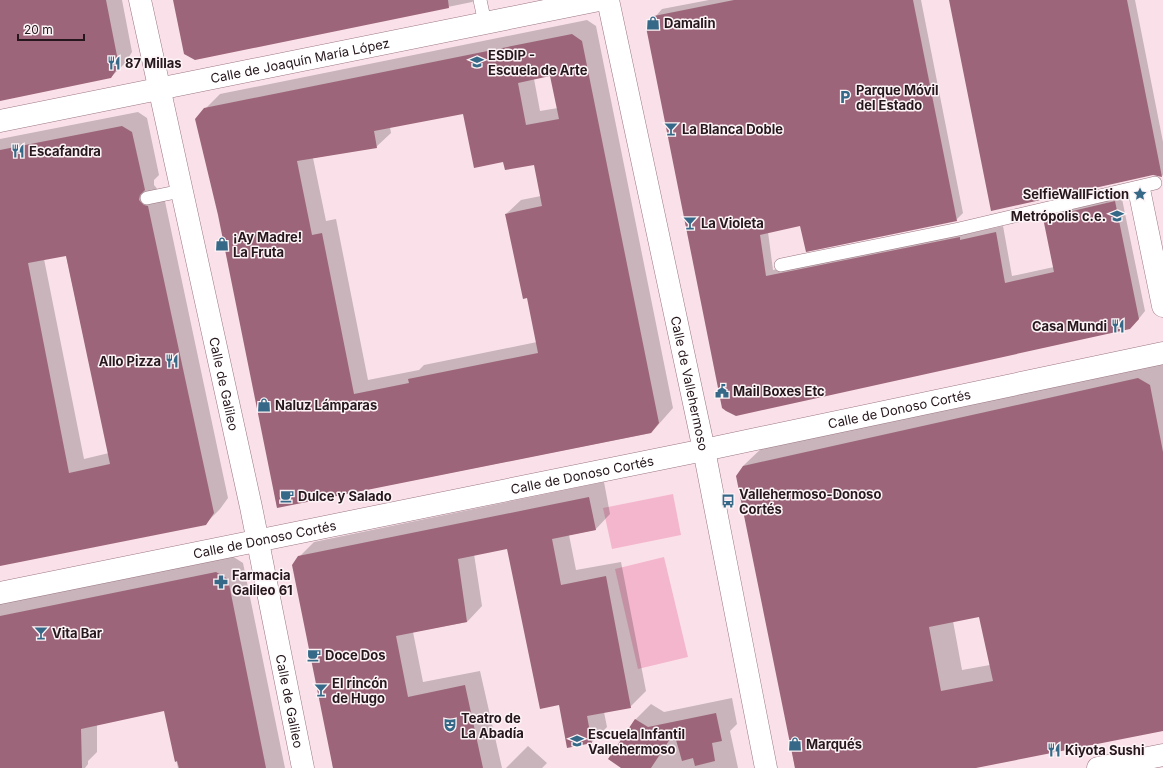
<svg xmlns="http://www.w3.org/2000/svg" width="1163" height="768" font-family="Inter,sans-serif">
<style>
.green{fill:#f4b6cc}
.shadow{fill:#0003;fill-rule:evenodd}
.building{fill:#9d6579;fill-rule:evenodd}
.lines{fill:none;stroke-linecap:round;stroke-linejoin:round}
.service-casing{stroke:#9b7683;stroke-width:14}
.minor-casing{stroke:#9b7683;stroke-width:23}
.tertiary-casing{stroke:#9b7683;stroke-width:23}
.service{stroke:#fff;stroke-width:13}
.minor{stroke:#fff;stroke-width:22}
.tertiary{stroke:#fff;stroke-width:22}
.labels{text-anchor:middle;stroke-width:3;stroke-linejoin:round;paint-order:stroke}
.poi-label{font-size:13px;font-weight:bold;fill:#26171c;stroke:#fcf3f6;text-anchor:start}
.street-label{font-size:13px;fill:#26171c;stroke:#fcf3f6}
</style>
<rect width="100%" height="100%" fill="#fae1e9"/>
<!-- green -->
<path class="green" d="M673,494L681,535L612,549L603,508Z
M664,557L688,657L638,669L615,569Z"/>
<!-- shadow -->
<path class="shadow" d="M0,0H122L132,52L125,63L111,77L0,100Z
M174,0H475L472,2L195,59Z
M709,0H921L963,213L956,220L801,224L768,232L773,270L967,231V234L1003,226L1012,276L1054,267L1044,218L1051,211L1121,194L1145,311L1137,321L736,415L655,17L662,9Z
M950,0H1135L1163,142V175L1162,176Z
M587,20L596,26L673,408L651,433L277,507L205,109L220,94ZM551,75L558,108L540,111L534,79ZM464,113L504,160L535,163L541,196L521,200L506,214L528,297L537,342L424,365L419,370L368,380L336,219L326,221L313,158L376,147L391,133L390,127Z
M138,112L147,118L159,175L154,180V185L159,191L163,192L228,498L220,509L205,524L0,565V139ZM66,255L109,453L84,459L44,259Z
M1163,359V730L971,768H795L743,466L765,445ZM980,616L990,665L962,670L953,621Z
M604,482L610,514L595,530L569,535L576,570L621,562L646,691L630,707L604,712L607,727L592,742L560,704L508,547L474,554L482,606L467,622L413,632L423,682L480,671L502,768H333L299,557L314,542Z
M232,556L243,563L285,768H178L165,710L97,724V752L88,761V764L85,768H0V604Z
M732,698L737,724L730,731L738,768H621L635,720L651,704L664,712Z
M528,746L547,763L542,768H506Z"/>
<!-- building -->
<path class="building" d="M0,0H106L119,66L111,78L0,101Z
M173,0H448L449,8L195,60L184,54Z
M734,0H913L957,221L806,252L800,226L760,235L766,276L960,237V240L996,232L1005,283L1054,272L1043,218L1115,201L1139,319L1130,329L1107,334L736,416L726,411L722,408L646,27L654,16Z
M949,0H1127L1162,177L1153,175L991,211Z
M572,34L582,41L659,423L651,433L277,508L218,215L195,119L204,108ZM550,76L559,119L526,125L518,83ZM463,114L474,168L503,162L505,170L534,165L542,206L505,214L523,299L527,298L538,353L408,379L409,383L354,394L322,233L312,235L297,161L377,148L374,131Z
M122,126L132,132L145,190L140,195L139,200L144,205L148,206L214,513L206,525L0,566V150ZM66,256L110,464L69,473L28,263Z
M1138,378L1150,385L1163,452V731L976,768H795L736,476L743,466ZM979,617L993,681L941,691L929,627Z
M589,497L596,530L552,539L561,585L606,576L631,708L587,716L592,743L567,748L559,705L540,709L507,549L458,559L467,622L396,636L408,697L465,685L483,768H333L292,565L298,556Z
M216,572L228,579L266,768H179L177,761L175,762L164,711L81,729L82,768H0V616Z
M716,713L722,741L712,743L715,761L695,766L693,758L682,761L674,733L651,768H621L608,759L635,719L648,727Z"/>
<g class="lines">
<!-- service casing -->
<g class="service-casing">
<path id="service" d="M480,0L485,23
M147,198L181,191
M781,265L959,229L1155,183"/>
</g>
<!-- minor casing -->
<g class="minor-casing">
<g id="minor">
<path id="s1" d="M140,0L251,507L303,768"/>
<path id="s2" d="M0,121L599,0"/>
<path d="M1140,194L1163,306"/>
<path id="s3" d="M0,593L704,450L1163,353"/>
<path d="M1098,768L1163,755"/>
</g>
</g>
<!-- tertiary casing -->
<g class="tertiary-casing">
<g id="tertiary">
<path id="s4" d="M608,0L704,450L766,768"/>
</g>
</g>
<!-- service -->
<use href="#service" class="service"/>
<!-- minor -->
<use href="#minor" class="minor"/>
<!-- tertiary -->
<use href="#tertiary" class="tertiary"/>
</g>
<!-- icons -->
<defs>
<g id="shop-bare" transform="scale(1.08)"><path d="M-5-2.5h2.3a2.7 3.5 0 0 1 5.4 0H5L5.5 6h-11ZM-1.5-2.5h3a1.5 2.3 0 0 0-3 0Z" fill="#366987" stroke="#fcf3f6" stroke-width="2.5" paint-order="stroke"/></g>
<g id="university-bare" transform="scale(1.08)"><path d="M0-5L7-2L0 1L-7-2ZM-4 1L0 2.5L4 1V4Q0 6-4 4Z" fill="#366987" stroke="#fcf3f6" stroke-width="2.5" paint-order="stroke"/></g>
<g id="restaurant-bare" transform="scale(1.08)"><path d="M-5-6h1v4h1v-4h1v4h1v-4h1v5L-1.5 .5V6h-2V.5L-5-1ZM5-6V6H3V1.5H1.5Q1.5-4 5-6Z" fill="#366987" stroke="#fcf3f6" stroke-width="2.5" paint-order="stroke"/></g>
<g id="parking-bare" transform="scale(1.08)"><path d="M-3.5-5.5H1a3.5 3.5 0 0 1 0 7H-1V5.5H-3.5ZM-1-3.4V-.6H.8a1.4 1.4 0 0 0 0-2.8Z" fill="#366987" stroke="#fcf3f6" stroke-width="2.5" paint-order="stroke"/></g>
<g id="bar-bare" transform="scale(1.08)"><path d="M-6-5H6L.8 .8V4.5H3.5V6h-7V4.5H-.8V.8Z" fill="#366987" stroke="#fcf3f6" stroke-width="2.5" paint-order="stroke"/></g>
<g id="sight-bare" transform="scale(1.08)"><path d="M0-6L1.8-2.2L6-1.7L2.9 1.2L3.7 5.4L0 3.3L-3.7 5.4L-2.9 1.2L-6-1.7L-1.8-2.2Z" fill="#366987" stroke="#fcf3f6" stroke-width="2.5" paint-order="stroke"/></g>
<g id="school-bare" transform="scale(1.08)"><path d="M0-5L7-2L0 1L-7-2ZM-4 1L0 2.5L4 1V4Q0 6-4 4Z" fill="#366987" stroke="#fcf3f6" stroke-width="2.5" paint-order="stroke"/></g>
<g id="civic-bare" transform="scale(1.08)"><path d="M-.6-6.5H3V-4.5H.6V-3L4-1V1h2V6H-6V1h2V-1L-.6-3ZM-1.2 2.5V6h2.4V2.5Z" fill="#366987" stroke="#fcf3f6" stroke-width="2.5" paint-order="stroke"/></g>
<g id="cafe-bare" transform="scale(1.08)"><path d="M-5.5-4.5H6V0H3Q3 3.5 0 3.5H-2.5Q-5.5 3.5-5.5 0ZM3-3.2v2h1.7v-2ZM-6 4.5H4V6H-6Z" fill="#366987" stroke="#fcf3f6" stroke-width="2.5" paint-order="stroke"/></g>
<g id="bus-bare" transform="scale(1.08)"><path d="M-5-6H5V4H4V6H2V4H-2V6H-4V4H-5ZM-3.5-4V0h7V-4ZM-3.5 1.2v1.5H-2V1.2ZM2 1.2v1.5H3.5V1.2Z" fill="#366987" stroke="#fcf3f6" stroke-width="2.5" paint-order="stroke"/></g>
<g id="pharmacy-bare" transform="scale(1.08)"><path d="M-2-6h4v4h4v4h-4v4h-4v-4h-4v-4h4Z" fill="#366987" stroke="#fcf3f6" stroke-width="2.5" paint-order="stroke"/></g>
<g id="theatre-bare" transform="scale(1.08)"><path d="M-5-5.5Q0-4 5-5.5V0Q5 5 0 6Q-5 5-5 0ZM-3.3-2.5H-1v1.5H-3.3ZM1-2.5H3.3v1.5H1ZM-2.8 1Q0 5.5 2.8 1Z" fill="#366987" stroke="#fcf3f6" stroke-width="2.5" paint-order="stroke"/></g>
</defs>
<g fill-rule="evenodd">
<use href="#shop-bare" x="653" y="23"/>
<use href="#university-bare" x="477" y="62"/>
<use href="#restaurant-bare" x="114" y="63"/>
<use href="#parking-bare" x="845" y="97"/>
<use href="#bar-bare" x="671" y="129"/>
<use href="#restaurant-bare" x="18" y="151"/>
<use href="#sight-bare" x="1140" y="194"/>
<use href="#school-bare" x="1117" y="216"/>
<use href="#bar-bare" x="690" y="223"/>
<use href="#shop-bare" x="222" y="244"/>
<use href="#restaurant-bare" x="1118" y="326"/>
<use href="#restaurant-bare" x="172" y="361"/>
<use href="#civic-bare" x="722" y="391"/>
<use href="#shop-bare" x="264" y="405"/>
<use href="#cafe-bare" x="287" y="496"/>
<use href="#bus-bare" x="728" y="501"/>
<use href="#pharmacy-bare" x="221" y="582"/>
<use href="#bar-bare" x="41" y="633"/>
<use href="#cafe-bare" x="314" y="655"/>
<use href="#bar-bare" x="321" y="690"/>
<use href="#theatre-bare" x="450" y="725"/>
<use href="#school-bare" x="577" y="741"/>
<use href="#shop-bare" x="795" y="744"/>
<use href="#restaurant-bare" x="1054" y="750"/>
</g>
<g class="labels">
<!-- poi labels -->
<g class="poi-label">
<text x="664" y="28">Damalin</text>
<text x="488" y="60">ESDIP -<tspan x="488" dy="15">Escuela de Arte</tspan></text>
<text x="125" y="68">87 Millas</text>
<text x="856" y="95">Parque Móvil<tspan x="856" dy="15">del Estado</tspan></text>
<text x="682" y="134">La Blanca Doble</text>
<text x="29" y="156">Escafandra</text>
<text x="1129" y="199" text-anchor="end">SelfieWallFiction</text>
<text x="1106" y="221" text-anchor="end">Metrópolis c.e.</text>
<text x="701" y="228">La Violeta</text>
<text x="233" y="242">¡Ay Madre!<tspan x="233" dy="15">La Fruta</tspan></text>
<text x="1107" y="331" text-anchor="end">Casa Mundi</text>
<text x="161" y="366" text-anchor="end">Allo Pizza</text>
<text x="733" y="396">Mail Boxes Etc</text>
<text x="275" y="410">Naluz Lámparas</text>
<text x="739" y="499">Vallehermoso-Donoso<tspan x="739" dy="15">Cortés</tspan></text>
<text x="298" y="501">Dulce y Salado</text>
<text x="232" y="580">Farmacia<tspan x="232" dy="15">Galileo 61</tspan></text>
<text x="52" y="638">Vita Bar</text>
<text x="325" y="660">Doce Dos</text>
<text x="332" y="688">El rincón<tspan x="332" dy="15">de Hugo</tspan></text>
<text x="461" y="723">Teatro de<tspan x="461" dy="15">La Abadía</tspan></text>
<text x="588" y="739">Escuela Infantil<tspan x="588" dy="15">Vallehermoso</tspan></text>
<text x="806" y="749">Marqués</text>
<text x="1065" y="755">Kiyota Sushi</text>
</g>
<!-- street labels -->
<g class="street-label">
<text dy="5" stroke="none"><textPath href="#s2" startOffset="306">Calle de Joaquín María López</textPath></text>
<text dy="5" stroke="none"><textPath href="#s1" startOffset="393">Calle de Galileo</textPath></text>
<text dy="5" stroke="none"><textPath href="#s4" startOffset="392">Calle de Vallehermoso</textPath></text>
<text dy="5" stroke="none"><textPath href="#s3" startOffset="918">Calle de Donoso Cortés</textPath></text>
<text dy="5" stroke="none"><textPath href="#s3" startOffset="594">Calle de Donoso Cortés</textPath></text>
<text dy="5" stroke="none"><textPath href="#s3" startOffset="270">Calle de Donoso Cortés</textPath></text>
<text dy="5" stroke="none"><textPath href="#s1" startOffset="717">Calle de Galileo</textPath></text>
</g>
</g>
<!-- scale -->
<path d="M18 34v6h66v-6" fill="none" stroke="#26171c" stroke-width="2"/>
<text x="24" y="34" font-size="12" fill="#26171c" stroke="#fcf3f6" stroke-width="3" paint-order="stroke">20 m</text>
</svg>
